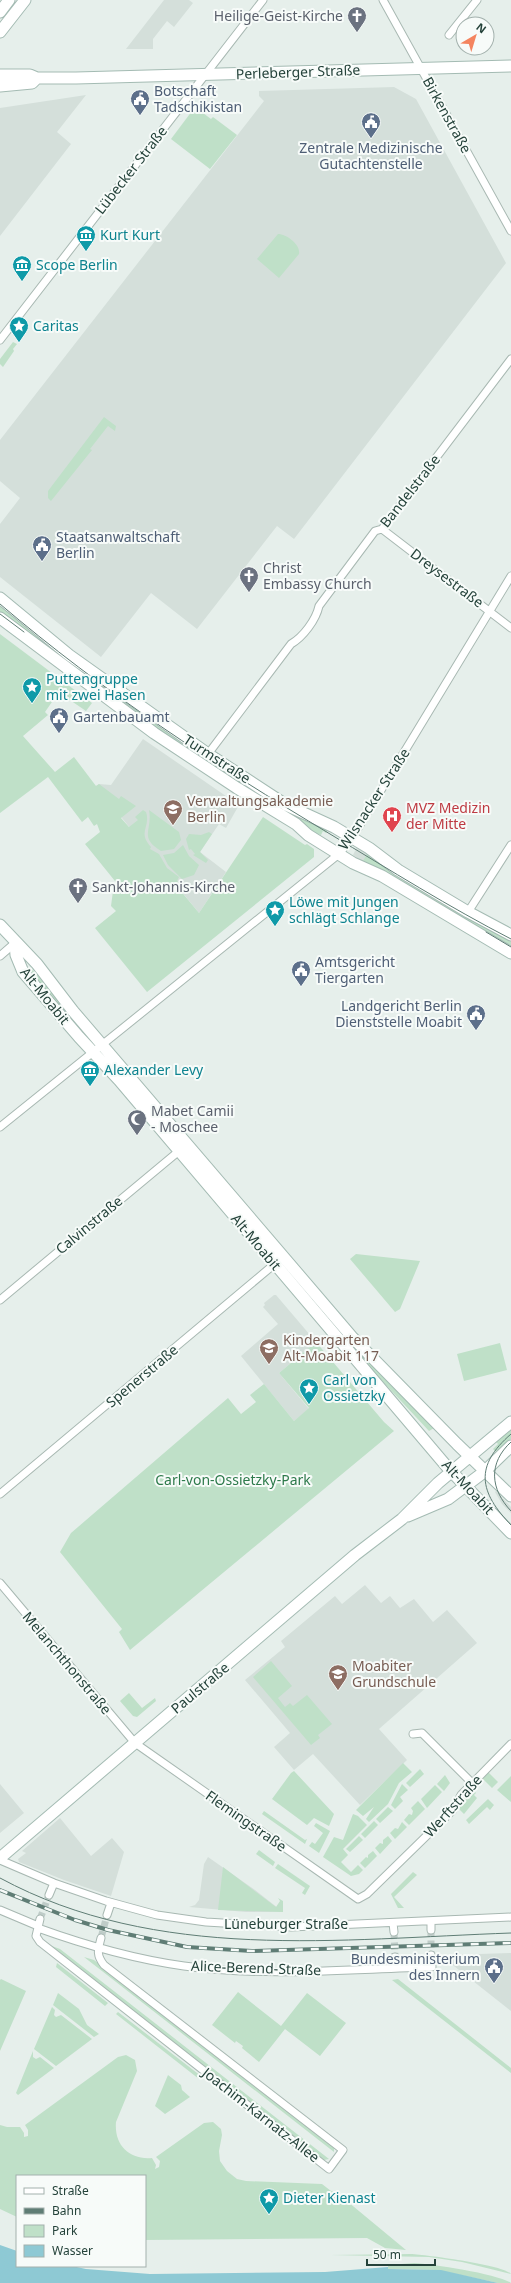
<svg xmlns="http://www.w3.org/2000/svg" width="511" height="2283" font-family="'Noto Sans',sans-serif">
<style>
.built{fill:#d4dfda}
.green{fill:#bfe0c8}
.water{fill:#8ec9d4}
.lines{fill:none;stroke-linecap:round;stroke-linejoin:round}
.street-tunnel{stroke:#bfccc8;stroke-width:7;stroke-dasharray:7 3.5;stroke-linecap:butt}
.street-casing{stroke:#a8b8b2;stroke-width:9}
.secondary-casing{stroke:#a4bbb3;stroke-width:13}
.street{stroke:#fff;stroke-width:7}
.secondary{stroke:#fff;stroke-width:11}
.tram{stroke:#5f7d75;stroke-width:1}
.rail-casing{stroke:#5f7d75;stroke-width:4}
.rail{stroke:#f7fbf9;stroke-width:2.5;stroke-dasharray:8;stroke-linecap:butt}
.labels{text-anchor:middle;stroke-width:4;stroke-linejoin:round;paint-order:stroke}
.worship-label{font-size:14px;fill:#5b616d;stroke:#f7fbf9;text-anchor:start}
.street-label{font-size:14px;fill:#24423a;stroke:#f7fbf9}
.service-label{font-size:14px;fill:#4e5e75;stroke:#f7fbf9;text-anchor:start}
.culture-label{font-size:14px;fill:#0d838f;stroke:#f7fbf9;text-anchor:start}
.education-label{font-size:14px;fill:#785e54;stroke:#f7fbf9;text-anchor:start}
.health-label{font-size:14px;fill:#be3a42;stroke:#f7fbf9;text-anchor:start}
.park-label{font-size:14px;fill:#2d7a4b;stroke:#f7fbf9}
</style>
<rect width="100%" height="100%" fill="#e6efeb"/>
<!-- built -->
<path class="built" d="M164,0H189L193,3L174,27L167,21L153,39V49H126Z
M394,87L416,99L506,263L294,539L277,526L197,629L151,593L101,657L0,577V524L20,498L0,481V440L264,101L259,96V91Z
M86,95L57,132L71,144L0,236V108Z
M143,739L239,805L226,828L219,824L200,852L226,872L199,913L96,786L99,784L111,785Z
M357,847L376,859L363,862L353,855Z
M274,1295H276L316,1342L279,1373L309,1409L294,1421L241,1356L278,1324L263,1307L265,1305L264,1303Z
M496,1491L511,1507V1513L502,1504L495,1492Z
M365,1585L381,1603L390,1596L400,1608L414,1599L433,1622L447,1610L477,1643L379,1729L407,1760L360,1805L313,1754L294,1770L274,1747L290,1733L245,1680L285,1647L281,1641L335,1596L342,1604Z
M0,1784L24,1813L0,1833Z
M60,1818L91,1856L112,1838L124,1852L111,1896L64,1880L19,1862L18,1859L26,1853L22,1851Z
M208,1857L255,1890L283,1912H246L189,1907L195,1905L199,1900L204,1864Z
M511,1953V2011L440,1955H448Z"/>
<!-- green -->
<path class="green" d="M195,107L211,119L213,117L237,135L210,169L171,139Z
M278,234C287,234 301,245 299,254L279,278L257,259Z
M13,342L17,344L13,349L14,351L3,367L0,364V359Z
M104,417L116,426L115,431L108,426L90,449L92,450L51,501L48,498V491Z
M0,602L186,741L184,744L182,743L178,747L0,616Z
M0,634L92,703L86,711L64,696L59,702L54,699L45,712L48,715L23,736L55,772L74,757L96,786L99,784L119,799L121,796L136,806L121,818L129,827L138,820L135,817L143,810L146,812C151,827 137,832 151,847L150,849L159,854L167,868L179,877L177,881L183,887L180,890L199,913L263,817L305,845L307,844L314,849V857L147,992L95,928L116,911L111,906L113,891L119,886L85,844L100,832L97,824L94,826L88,817L82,822L48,777L0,813Z
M198,750L330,827L326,833L323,831L321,835L310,831L195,754Z
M149,810L179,832L181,840L174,849L161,851C138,837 153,830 149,810Z
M209,832L212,834L200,852L208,860L206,863L193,855L195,854L191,849L189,850L186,839L189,834L201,835Z
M183,845L189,856L199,865L194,875L182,879L168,865L163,855L174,853Z
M367,854L511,937V950L358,862L360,859L363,861Z
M32,969L85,1032L83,1034L29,972Z
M356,1254L420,1261L400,1309L395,1312L350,1259Z
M290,1271L356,1348L434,1428L429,1431L372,1370L287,1273Z
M316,1342L384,1422L394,1431L130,1650L119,1632L122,1629L60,1552L71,1533L228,1398L241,1414L256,1402L250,1395L264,1384L294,1421L309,1408L279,1373Z
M500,1343L507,1370L464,1381L457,1354Z
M511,1429V1439L496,1452L493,1449L498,1444L496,1442Z
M271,1661L292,1686L278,1698L285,1707L290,1703L293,1706L307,1695L332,1724L318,1735L320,1738L311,1745L253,1677Z
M129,1693L142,1708L155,1698L156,1701L137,1717L133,1716L120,1701Z
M403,1763L412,1772L399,1783L388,1804L369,1822L366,1819L374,1807L363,1816L356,1810Z
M420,1769L424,1774L410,1787L406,1783Z
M294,1771L334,1814L329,1826L314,1818L307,1825L272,1799L291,1773Z
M488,1772L498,1782L492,1788L482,1778Z
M445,1775L450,1783L444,1791L437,1784Z
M511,1776V1802L497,1790Z
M402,1784L408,1790L400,1797L403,1801L395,1809L391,1805Z
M435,1785L442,1792L427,1808L421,1799Z
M472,1789L476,1793L474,1795L477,1798L464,1814L459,1809L463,1799Z
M488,1799L494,1805L490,1810L487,1807L469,1824L466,1820Z
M418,1801L425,1809L409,1825L404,1820L409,1814L412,1815L413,1811L411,1808Z
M388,1807L393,1811L380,1823L376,1819Z
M264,1811L305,1840L307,1839L305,1844L262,1814Z
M353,1814L358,1816L367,1825L343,1849L348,1855L341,1862L351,1872L358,1865L363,1870L359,1874L351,1876L323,1857L334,1837L343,1840Z
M374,1821L378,1825L365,1838L361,1834Z
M402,1822L407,1827L395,1839L390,1833L395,1828L398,1829Z
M316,1823L330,1831L319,1853L309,1846L312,1842L315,1844L323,1833L314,1826Z
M359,1836L363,1840L350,1852L346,1849Z
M388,1836L392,1841L380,1854L375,1848L380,1843L383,1844V1840Z
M259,1850L275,1862L273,1866L256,1854Z
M373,1851L377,1856L365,1868L360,1863L366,1857L368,1858V1855Z
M278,1864L310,1886L305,1895L302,1893L305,1888L275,1868Z
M223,1867L276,1907L280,1901L278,1898L283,1901V1912L218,1910Z
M413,1872L417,1875L394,1897L404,1908H398L391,1894Z
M49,1945L60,1949L329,2159L324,2160Z
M84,1957L94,1960L334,2147V2152Z
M57,1963L108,2003L105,2006L56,1967Z
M1,1979L26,1991L0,2051V1980Z
M398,1979L511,2068V2073L392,1980Z
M238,1992L281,2026L307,1993L346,2023L320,2056L285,2029L259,2062L242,2048L243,2046L236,2041L235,2043L212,2025Z
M58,1993L79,2009L87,2025L99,2034L94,2037L53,2005Z
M52,2007L55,2010L54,2015L56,2017L61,2015L92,2039L56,2066L34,2049Z
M118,2012L201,2076L199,2079L116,2014Z
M33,2051V2057L36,2059L40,2057L54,2068L18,2095L16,2093Z
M126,2055L135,2060L137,2071L116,2122C114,2145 129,2160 152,2158L156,2165L155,2169L159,2167L160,2161L156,2157L204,2123L213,2122L221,2129L222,2135L219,2151L220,2161L227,2171L237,2179L246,2181L322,2184L331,2191L336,2192L406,2250L385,2248L367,2238L145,2240V2176H17V2217L0,2209V2125L7,2127H20L24,2133V2137L28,2136V2130L25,2125L118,2057Z
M168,2075L181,2085L182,2090L190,2097L165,2114L155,2106Z
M411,2254C427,2255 504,2265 511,2274L462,2262L429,2257L331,2255Z
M414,2263C433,2264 498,2274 511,2283H498L437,2270L388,2269V2265Z"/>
<!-- water -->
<path class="water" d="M0,2245L17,2251V2266H72L86,2269L150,2274L325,2272L388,2267V2269L441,2270L498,2283H0Z"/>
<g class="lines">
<!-- street-tunnel -->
<path class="street-tunnel" d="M40,1919L49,1895
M431,1930V1955
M394,1932L395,1957
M101,1938L107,1915"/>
<!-- street casing -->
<g class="street-casing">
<path id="street" d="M383,0L511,231
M449,35L477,0
M0,340L263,0
M382,529L511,628
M208,754L291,644C303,637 316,620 319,606L375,531L382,529L511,359
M468,912L511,845
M0,956L15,943
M0,1127L339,854L352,838L511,576
M0,1300L179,1151
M0,1494L277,1262
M0,1583L135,1743L358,1899L367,1894L453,1810L461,1795L511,1744
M413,1734L422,1733L472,1783
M0,1860L54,1883L106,1901L157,1915L206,1922L291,1927L511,1917
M49,1895L54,1883
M0,1910L38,1926
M107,1915L111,1903
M40,1919L36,1936L40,1942L329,2169L343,2150L104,1965C96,1955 98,1950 101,1938
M431,1921V1930
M393,1923L394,1932
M38,1928C85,1945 134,1959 184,1966C266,1977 349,1969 432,1967L431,1955
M395,1957L396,1968"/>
</g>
<!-- secondary casing -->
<g class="secondary-casing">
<path id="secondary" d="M0,12L9,0
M0,32L25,0
M0,75H30L37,78H76L511,66
M0,86L32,83L37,78
M0,598L69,655L208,754L286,805L334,827L369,848L398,870L468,912L511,935
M0,618L154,733L237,788L296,824L308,835L353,863L382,876L511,953
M0,925L37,964L73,1011L352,1337L457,1444L511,1496
M15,943L16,955L23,972L79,1037L119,1080L448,1468L511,1533
M408,1516L448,1499L484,1472L511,1446
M0,1858L355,1555L402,1519L438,1483L511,1422"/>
</g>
<!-- street -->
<use href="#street" class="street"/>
<!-- secondary -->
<use href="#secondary" class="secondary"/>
<!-- tram -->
<path class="tram" d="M0,604C103,692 215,765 330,834C390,870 449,907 511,939
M0,614L24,632
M486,932L511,947
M511,1434C474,1466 479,1492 511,1525
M511,1442C488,1463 490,1489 511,1511
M0,1878C157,1963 340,1939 511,1933"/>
<!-- rail casing -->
<g class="rail-casing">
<path id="rail" d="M0,1890L75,1920L108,1930L187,1947L252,1951L511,1943"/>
</g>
<!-- rail -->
<use href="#rail" class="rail"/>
</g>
<!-- icons -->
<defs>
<g id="church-pin" transform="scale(1)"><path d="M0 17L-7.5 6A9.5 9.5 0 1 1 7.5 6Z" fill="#6b7280" stroke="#f7fbf9"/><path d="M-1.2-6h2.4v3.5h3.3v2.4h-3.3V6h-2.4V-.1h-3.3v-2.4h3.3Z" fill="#fff"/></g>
<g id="civic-pin" transform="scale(1)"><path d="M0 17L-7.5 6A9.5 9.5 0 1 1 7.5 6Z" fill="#5c6f8a" stroke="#f7fbf9"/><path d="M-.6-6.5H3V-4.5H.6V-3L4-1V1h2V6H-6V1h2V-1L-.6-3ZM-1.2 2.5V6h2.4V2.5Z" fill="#fff"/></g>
<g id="museum-pin" transform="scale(1)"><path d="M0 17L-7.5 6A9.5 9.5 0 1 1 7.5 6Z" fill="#0f9aa8" stroke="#f7fbf9"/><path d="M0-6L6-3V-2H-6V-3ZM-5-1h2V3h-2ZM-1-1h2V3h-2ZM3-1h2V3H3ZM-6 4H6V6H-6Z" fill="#fff"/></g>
<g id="sight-pin" transform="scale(1)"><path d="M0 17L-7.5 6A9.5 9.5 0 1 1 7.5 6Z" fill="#0f9aa8" stroke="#f7fbf9"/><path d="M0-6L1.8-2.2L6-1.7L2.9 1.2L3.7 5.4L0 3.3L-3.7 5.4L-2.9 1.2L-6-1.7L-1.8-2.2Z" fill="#fff"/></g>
<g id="university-pin" transform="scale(1)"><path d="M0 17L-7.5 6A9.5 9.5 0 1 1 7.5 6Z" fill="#8d6e63" stroke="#f7fbf9"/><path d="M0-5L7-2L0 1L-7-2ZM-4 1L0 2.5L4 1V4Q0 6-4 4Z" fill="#fff"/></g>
<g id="hospital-pin" transform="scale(1)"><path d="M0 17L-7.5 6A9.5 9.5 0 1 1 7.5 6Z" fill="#e0444e" stroke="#f7fbf9"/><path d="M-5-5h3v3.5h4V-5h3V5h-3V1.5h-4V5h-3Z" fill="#fff"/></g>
<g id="mosque-pin" transform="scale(1)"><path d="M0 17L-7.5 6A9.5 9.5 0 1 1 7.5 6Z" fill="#6b7280" stroke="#f7fbf9"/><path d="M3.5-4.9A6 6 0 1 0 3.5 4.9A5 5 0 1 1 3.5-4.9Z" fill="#fff"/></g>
<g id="school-pin" transform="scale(1)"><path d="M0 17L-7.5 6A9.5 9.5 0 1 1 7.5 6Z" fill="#8d6e63" stroke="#f7fbf9"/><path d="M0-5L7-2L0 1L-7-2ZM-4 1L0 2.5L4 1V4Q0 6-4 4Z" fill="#fff"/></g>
</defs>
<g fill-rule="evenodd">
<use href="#church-pin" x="357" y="16"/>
<use href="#civic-pin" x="140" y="99"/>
<use href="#civic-pin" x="371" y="122"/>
<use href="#museum-pin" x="86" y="235"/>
<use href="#museum-pin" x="22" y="265"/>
<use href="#sight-pin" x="19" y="326"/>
<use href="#civic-pin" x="42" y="545"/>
<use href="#church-pin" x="249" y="576"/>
<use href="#sight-pin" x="32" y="687"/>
<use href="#civic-pin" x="59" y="717"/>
<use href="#university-pin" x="173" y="809"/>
<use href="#hospital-pin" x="392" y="816"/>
<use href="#church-pin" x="78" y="887"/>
<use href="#sight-pin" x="275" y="910"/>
<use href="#civic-pin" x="301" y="970"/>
<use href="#civic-pin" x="476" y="1014"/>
<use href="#museum-pin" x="90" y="1070"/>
<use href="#mosque-pin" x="137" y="1119"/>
<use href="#school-pin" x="269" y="1348"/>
<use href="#sight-pin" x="309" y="1388"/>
<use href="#school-pin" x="338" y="1674"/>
<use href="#civic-pin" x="494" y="1967"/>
<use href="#sight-pin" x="269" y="2198"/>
</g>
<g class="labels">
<!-- worship labels -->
<g class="worship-label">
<text x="343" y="21" text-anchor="end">Heilige-Geist-Kirche</text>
<text x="263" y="573">Christ<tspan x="263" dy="16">Embassy Church</tspan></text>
<text x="92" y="892">Sankt-Johannis-Kirche</text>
<text x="151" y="1116">Mabet Camii<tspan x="151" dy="16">- Moschee</tspan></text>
</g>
<!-- street labels -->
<g class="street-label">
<text transform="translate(298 72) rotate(-2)" y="5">Perleberger Straße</text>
<text transform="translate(447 115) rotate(61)" y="5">Birkenstraße</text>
<text transform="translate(131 170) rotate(-52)" y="5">Lübecker Straße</text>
<text transform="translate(410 491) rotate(-52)" y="5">Bandelstraße</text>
<text transform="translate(447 578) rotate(37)" y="5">Dreysestraße</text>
<text transform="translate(217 759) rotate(33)" y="5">Turmstraße</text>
<text transform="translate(374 799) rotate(-57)" y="5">Wilsnacker Straße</text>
<text transform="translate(45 996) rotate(51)" y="5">Alt-Moabit</text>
<text transform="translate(89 1225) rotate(-40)" y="5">Calvinstraße</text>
<text transform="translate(256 1242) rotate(50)" y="5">Alt-Moabit</text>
<text transform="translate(142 1376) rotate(-40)" y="5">Spenerstraße</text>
<text transform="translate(468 1487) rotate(47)" y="5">Alt-Moabit</text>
<text transform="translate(67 1663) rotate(50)" y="5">Melanchthonstraße</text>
<text transform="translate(200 1688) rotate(-40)" y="5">Paulstraße</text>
<text transform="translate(453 1806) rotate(-48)" y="5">Werftstraße</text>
<text transform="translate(246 1821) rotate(35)" y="5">Flemingstraße</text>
<text x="286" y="1929">Lüneburger Straße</text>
<text transform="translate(256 1968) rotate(2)" y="5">Alice-Berend-Straße</text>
<text transform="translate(261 2115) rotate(38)" y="5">Joachim-Karnatz-Allee</text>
</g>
<!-- service labels -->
<g class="service-label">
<text x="154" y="96">Botschaft<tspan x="154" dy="16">Tadschikistan</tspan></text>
<text x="371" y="153" text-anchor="middle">Zentrale Medizinische<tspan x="371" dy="16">Gutachtenstelle</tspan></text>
<text x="56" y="542">Staatsanwaltschaft<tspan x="56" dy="16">Berlin</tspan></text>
<text x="73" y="722">Gartenbauamt</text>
<text x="315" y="967">Amtsgericht<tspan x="315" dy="16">Tiergarten</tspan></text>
<text x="462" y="1011" text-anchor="end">Landgericht Berlin<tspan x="462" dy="16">Dienststelle Moabit</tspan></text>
<text x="480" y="1964" text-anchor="end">Bundesministerium<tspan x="480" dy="16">des Innern</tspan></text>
</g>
<!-- culture labels -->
<g class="culture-label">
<text x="100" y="240">Kurt Kurt</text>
<text x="36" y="270">Scope Berlin</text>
<text x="33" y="331">Caritas</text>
<text x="46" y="684">Puttengruppe<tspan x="46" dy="16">mit zwei Hasen</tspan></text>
<text x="289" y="907">Löwe mit Jungen<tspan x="289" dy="16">schlägt Schlange</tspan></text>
<text x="104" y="1075">Alexander Levy</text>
<text x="323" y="1385">Carl von<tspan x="323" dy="16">Ossietzky</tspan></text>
<text x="283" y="2203">Dieter Kienast</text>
</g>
<!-- education labels -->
<g class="education-label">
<text x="187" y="806">Verwaltungsakademie<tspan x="187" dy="16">Berlin</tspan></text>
<text x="283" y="1345">Kindergarten<tspan x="283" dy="16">Alt-Moabit 117</tspan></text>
<text x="352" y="1671">Moabiter<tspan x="352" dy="16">Grundschule</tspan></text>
</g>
<!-- health labels -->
<g class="health-label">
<text x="406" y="813">MVZ Medizin<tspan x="406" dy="16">der Mitte</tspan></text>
</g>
<!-- park labels -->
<g class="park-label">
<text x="233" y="1485">Carl-von-Ossietzky-Park</text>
</g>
</g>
<!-- legend -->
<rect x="16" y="2175" width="130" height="92" fill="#f7fbf9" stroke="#a3b1ad"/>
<rect x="24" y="2188" width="20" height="6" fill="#ffffff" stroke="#a3b1ad"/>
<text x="52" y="2195" font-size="12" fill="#24423a">Straße</text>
<rect x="24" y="2208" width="20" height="6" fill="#5f7d75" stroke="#a3b1ad"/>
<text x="52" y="2215" font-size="12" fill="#24423a">Bahn</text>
<rect x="24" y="2225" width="20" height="12" fill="#bfe0c8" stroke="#a3b1ad"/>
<text x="52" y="2235" font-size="12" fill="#24423a">Park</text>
<rect x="24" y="2245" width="20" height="12" fill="#8ec9d4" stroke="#a3b1ad"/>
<text x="52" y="2255" font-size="12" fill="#24423a">Wasser</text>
<!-- north arrow -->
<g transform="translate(475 36) rotate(38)"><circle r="19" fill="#f7fbf9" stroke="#a3b1ad"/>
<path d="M0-3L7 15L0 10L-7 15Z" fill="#f4845f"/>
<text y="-6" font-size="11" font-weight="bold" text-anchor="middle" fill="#24423a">N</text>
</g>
<!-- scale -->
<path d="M367 2259v6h68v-6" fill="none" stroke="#24423a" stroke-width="2"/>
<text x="373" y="2259" font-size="12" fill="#24423a" stroke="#f7fbf9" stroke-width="3" paint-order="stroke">50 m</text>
</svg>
